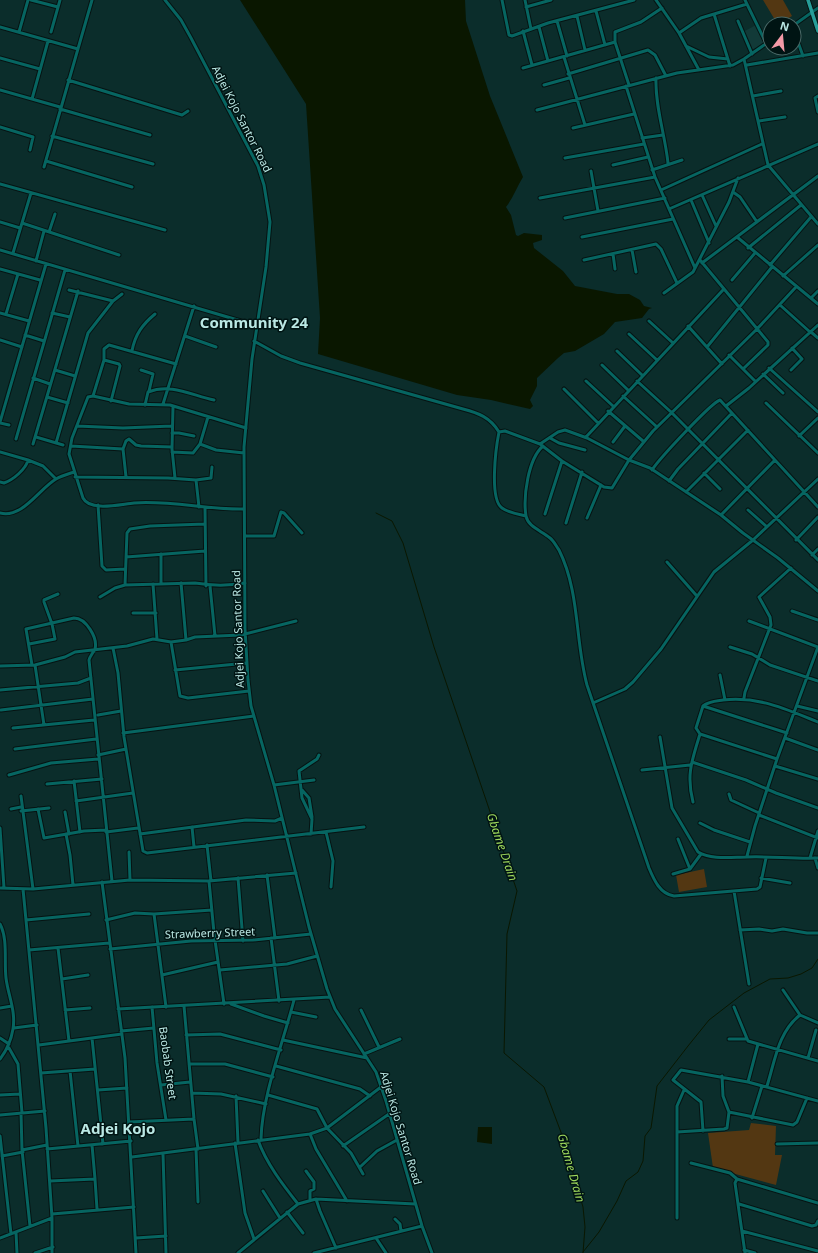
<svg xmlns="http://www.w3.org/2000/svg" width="818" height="1253" font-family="'Noto Sans',sans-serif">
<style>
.built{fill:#123a38}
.green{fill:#533712}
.water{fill:#0a1700}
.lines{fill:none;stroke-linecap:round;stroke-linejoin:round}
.stream{stroke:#0a1700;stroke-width:1}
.minor-casing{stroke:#061312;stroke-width:5}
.major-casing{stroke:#061312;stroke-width:5.5}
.minor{stroke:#066561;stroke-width:3}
.major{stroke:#269d98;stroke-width:3.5}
.labels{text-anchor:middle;stroke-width:3;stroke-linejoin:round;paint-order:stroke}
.street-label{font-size:11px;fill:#bae8e4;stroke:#001413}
.water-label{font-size:12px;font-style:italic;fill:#9dd75c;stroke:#001413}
.district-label{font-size:15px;font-weight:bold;fill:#bae8e4;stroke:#001413}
</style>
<rect width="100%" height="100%" fill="#0b2d2b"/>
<!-- built -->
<path class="built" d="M756,25L764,43L752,50L743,32Z"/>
<!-- green -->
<path class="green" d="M763,0H783L792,16L779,24L777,20H775Z
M704,869L707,887L679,892L676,875Z
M751,1123L776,1126L775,1155H782L776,1185L713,1168L708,1133L749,1130Z"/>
<!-- water -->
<path class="water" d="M240,0H465L466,21L490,96L523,177C517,187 513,198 506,207L511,215L516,235L518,236L524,233L542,235V240L533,243L534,248L563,271L575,286L617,294H629L640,300L644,306L652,308L649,309L642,318L615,322L604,334L575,351L564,353L558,358L537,378V386L530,400L533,406L530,409L491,400L457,395L318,354L320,318L306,104Z
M478,1127H492V1144L477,1142Z"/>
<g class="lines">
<!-- stream -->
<path class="stream" d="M376,513L392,521L403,543L434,647L517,891L507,934L504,1053L544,1087L562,1135L583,1207L585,1227L583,1253
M583,1252L599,1232L617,1201L626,1181L638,1172L643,1161L645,1136L651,1128L657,1086L688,1046L709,1020L744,993L770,979L788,978L801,974L812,968L818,959"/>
<!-- minor casing -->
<g class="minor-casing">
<path id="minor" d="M31,0L58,7
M165,0L181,20L191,38L258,166L264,185L270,222L266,267L252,359L244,447L245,629L248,680L251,706L274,785L309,927L327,989L335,1009L376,1072L386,1101L422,1226L432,1253
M502,0L509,35L512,36L548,23L634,0
M525,0L531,29
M656,0L679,33L699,70
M745,0L766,43
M526,7L551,0
M596,11L605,45
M714,14L730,66
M577,16L585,50
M557,21L567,56
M738,21L752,54
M794,25L818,8
M0,27L78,49
M539,27L548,61
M523,31L532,65
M794,31L803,56
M19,32L28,0
M51,32L60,0
M679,33L701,18L747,4
M686,46L709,57L728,59
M564,57L585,125
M0,58L40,69
M744,59L768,165L818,224
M747,65L818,53
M523,68L615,42
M568,74L648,50L655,55L666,76
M656,78C655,107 665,134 668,163
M68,80L182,115L188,111
M544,85L569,78
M629,85L615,42V32L641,22L662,8
M626,86L655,177L695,268
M0,90L60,107
M753,96L781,91
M818,96L815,98L818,112
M32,99L48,41
M60,109L150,135
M537,110L677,73L733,65L744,59L770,41
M759,121L785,117
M0,127L33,137L30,150
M573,128L634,114
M52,136L153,164
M642,138L663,135
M565,158L644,144
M46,161L132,187
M613,165L648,157
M44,167L92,0
M652,170L682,160
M591,171L598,211
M0,184L165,230
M661,190L762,144
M733,192L740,197L757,222
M702,195L716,226
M540,198L655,177
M691,200L709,243
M669,209L818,144
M565,218L665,198
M0,222L20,228
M22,223L119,255
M49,232L55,214
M582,237L673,219
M737,237L818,304
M748,248L801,205
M0,250L258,326
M632,250L636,272
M13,253L31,193
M613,254L615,269
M584,260L656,244L661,249L677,283
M700,260L768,342V345L743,369
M36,261L44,231
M702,263L818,176
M770,265L811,217
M0,269L40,280
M783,276L818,245
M732,280L755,253
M69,290L113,301
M664,293L693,272L729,202L738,178
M811,298L818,291
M780,305L810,332
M0,313L29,321
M52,313L70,317
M6,314L18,274
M649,321L673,343
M688,326L722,364
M811,332L818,338
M629,334L657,360
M25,335L44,341
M185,336L216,347
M0,340L22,347
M254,341L281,356L300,363L463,409C478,413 490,417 499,432C496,447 489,499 502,508C509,513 518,514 526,516C528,527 542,531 550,538C554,541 556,546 559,550C580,592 575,641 587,685L649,868C654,880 660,894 674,896L757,889L760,887L766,858
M707,347L772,267
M132,351C135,334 143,324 155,314
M617,351L642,375
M729,355L755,381
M104,360L119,364L120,366L111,401
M602,365L628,390
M769,368L818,412
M55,370L75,376
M141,370L153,374L149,391
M791,370L802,359L792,348
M763,374L783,393
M33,378L50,384
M586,381L613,406
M637,381L671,412L818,560
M564,389L598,423
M93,396L104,360V349L109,345L176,364
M623,396L657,427
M47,397L68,403
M766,403L818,453
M163,404L194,306
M145,405L148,392C171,383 191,395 214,400
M726,406L749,388L818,325
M173,407L172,449L175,478
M608,411L643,441
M0,422L46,264
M0,423L9,425
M77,426L123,428L172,426
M499,432L505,431L540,444L558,432L565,430L587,438L629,460L650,468L721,515L743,533L778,558L818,591
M172,433H179L194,436
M799,436L818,418
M36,437L63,445
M586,437L723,290
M550,438L559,443L585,450
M16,439L65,270
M613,442L625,426
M56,443L88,333L113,301L122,294
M33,444L78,291
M200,444L208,417
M540,444L562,461L604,487L612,488L629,460L653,431L757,329L796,287
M71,446L123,449
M0,452L28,460C26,469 13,480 4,483L0,482
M172,452L193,453L200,444L216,450L244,453
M28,460L43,466L56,479
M652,470C659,459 711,403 720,400L818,507
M704,473L720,489
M75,477L168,478L196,480L199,507
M126,477L123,449L126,441L129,439L136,445L141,446L172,447
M196,480L211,478L212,467
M669,481L678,469L732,413
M686,492L748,430
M98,505L102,566L106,570L125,569
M205,508L206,586
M244,509C208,510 170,500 134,503C121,504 90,512 83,498L69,454L72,438L88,397L93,396L129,404L170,405L246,428
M748,510L766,526
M0,513C22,519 39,489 56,479C61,476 68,474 74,472
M545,514L562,461
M721,515L775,460
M526,516C523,497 528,459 543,446
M587,518L601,485
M566,523L582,472
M245,536H274L281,512L284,513L302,533
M796,540L818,517
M161,554V584
M812,555L818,549
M126,557L205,551
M667,562L696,595
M181,583L186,640
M153,584L157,639
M125,585L127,533L130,529L150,526L205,524
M210,586L215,636
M100,597L115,588L125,585L195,583C213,586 228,586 245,583
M792,611L818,620
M133,613H156
M749,621L818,647
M171,642L180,696L188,698L249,691
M29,644L55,639L52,624L44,602V600L58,594
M730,647L752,654L770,665L818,681
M113,648L118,673L124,737L143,851L147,853L364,827
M32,665L26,629L74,618C86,618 98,638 95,649C93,653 90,656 89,660L112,881
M35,665L44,725
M0,666L35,665L65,657L75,652L127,646L153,639L171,642L186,640L195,637L241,635L296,621
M175,670L247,663
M720,675L725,700
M0,690L78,683L91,678
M744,698L745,692L771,625L770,617L759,597L791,568
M593,703L625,689L633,682L661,649L714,572L753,540L818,479
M703,706L787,733
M797,706L818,711
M1,710L93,699
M98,715L121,711
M13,728L94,720
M123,733L254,716
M660,737L672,808L698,852C711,860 732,857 747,857C770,856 794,859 818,858
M785,738L818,750
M15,749L96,739
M98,755L126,749
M777,759L700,734L696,728L703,706C709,701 716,701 723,700C759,696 785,709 818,722
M692,762L746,780L776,793L818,808
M775,766L818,779
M642,770L690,765
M9,775L51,763L98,759
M74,781L80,832
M47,784L102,779
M274,785L314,780
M302,790L309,798L312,817
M729,794L731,800L759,813
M21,796L33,889
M76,801L133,793
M693,802C686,775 692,760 700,734
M11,809L21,807
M38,809L44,838L84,831L106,830
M21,811L49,808
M65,812L69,834
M759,815L818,838
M700,823L714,830L750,842
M192,827L194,847
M0,828L4,888
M106,832L138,828
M326,832L333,861L331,887
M66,834L70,855L73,885
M140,834L246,820L275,821L282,818
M311,834L312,819L302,798L299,771L317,759L319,755
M678,839L690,869
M207,845L211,881
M129,852L130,880
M747,856L755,826L777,759L818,647
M810,858L818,831
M815,858L818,868
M673,874L690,869L701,854
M267,875L275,938
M238,878L243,941
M761,878L790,883
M209,881L214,933L224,1004
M102,882L125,1058L136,1253
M0,888L33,889L130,880L209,881L296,873
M23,889L46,1128L52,1218V1253
M734,891L749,984
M154,914L166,1007
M26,920L89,914
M106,920L135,913L154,914L212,910
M0,924C8,939 4,961 6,978C8,995 16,1011 13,1029C11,1041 7,1050 0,1059
M740,930L759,929L772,931L783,929L807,933H818
M271,938L279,1001
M58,948L69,1041
M110,949L191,941L253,940L311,934
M29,950L109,943
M220,970L287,964L317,956
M162,975L218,962
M62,979L88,975
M783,990L800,1015
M231,1004L264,1016L288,1023
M184,1006L194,1119L198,1149
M152,1007L157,1063L166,1120
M734,1007L748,1041L818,1061
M0,1008L12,1006
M118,1009L330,997
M65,1010L90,1008
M361,1010L379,1047
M291,1012L316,1017
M14,1028L37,1025
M121,1031L154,1028
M186,1035L220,1034L281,1050
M0,1038L9,1044
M92,1038L103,1144
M729,1039H746
M283,1040L367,1058
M39,1045L122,1034
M9,1048L18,1064L22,1113
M364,1054L400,1039
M808,1058L816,1030
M189,1064H225L273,1077
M276,1066L360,1089L370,1096
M70,1071L78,1146
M41,1073L95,1069
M722,1076L723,1096L729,1112L793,1125L797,1122L807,1098
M748,1082L758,1044
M161,1085L190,1082
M767,1086C775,1061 778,1032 800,1015L818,1023
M98,1090L127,1088
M192,1093L221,1094L266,1104
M0,1095L20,1094
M268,1095L317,1109L327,1128L351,1153L363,1174
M236,1096L238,1143
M21,1113L22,1150L30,1226
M0,1115L45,1111
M752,1118L762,1086
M129,1122L194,1119
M703,1131L701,1102L673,1080L681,1070L748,1082L818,1101
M677,1132L724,1129L727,1128L729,1112
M310,1134L316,1149L347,1201
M0,1136L11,1234
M261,1139C262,1096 283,1043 294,1000
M258,1140C266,1163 283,1185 298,1204
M235,1143L245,1213L254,1239
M777,1144L818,1143
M343,1146L389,1114
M47,1149L131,1141
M196,1149L198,1202
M22,1150L47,1145
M163,1154L166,1253
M2,1156L23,1152
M132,1157L310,1134L327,1128L381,1087
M691,1163L730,1173L737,1179
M360,1167L377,1151L397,1140
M306,1171L314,1182V1189L310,1191V1199
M95,1179L97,1209
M50,1181L95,1179L92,1145
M263,1191L280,1218
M316,1199L320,1211L336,1248
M739,1204L812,1226L816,1225L818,1221
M287,1212L303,1233
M52,1214L134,1207
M677,1218V1106L684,1090
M395,1219L400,1224L401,1231
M742,1231L818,1251
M16,1232L17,1253
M0,1238L52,1218
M136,1238L166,1236
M376,1238L386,1253
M744,1250L755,1253
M35,1253L53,1247
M238,1253L298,1204L316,1199L415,1204
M314,1253L422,1226
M745,1253L735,1183L737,1179L818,1203"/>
</g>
<!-- major casing -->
<g class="major-casing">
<path id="major" d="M808,0L818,31"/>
</g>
<!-- minor -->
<use href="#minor" class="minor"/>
<!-- major -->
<use href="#major" class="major"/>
</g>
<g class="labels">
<!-- street labels -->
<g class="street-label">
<text transform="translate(242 119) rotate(63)" y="4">Adjei Kojo Santor Road</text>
<text transform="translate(238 629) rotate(-92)" y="4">Adjei Kojo Santor Road</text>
<text transform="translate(210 933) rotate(-2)" y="4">Strawberry Street</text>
<text transform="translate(168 1063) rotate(82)" y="4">Baobab Street</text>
<text transform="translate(401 1128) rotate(73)" y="4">Adjei Kojo Santor Road</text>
</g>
<!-- water labels -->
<g class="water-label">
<text transform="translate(502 847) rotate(71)" y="4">Gbame Drain</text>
<text transform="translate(571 1168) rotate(74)" y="4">Gbame Drain</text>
</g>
<!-- district labels -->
<g class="district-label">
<text x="254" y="328">Community 24</text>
<text x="118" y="1134">Adjei Kojo</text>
</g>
</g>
<!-- north arrow -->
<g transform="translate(782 36) rotate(16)"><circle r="19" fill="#001413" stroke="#4a6967"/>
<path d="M0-3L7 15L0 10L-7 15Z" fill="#f39aa7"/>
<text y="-6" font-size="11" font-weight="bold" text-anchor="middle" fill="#bae8e4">N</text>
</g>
</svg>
